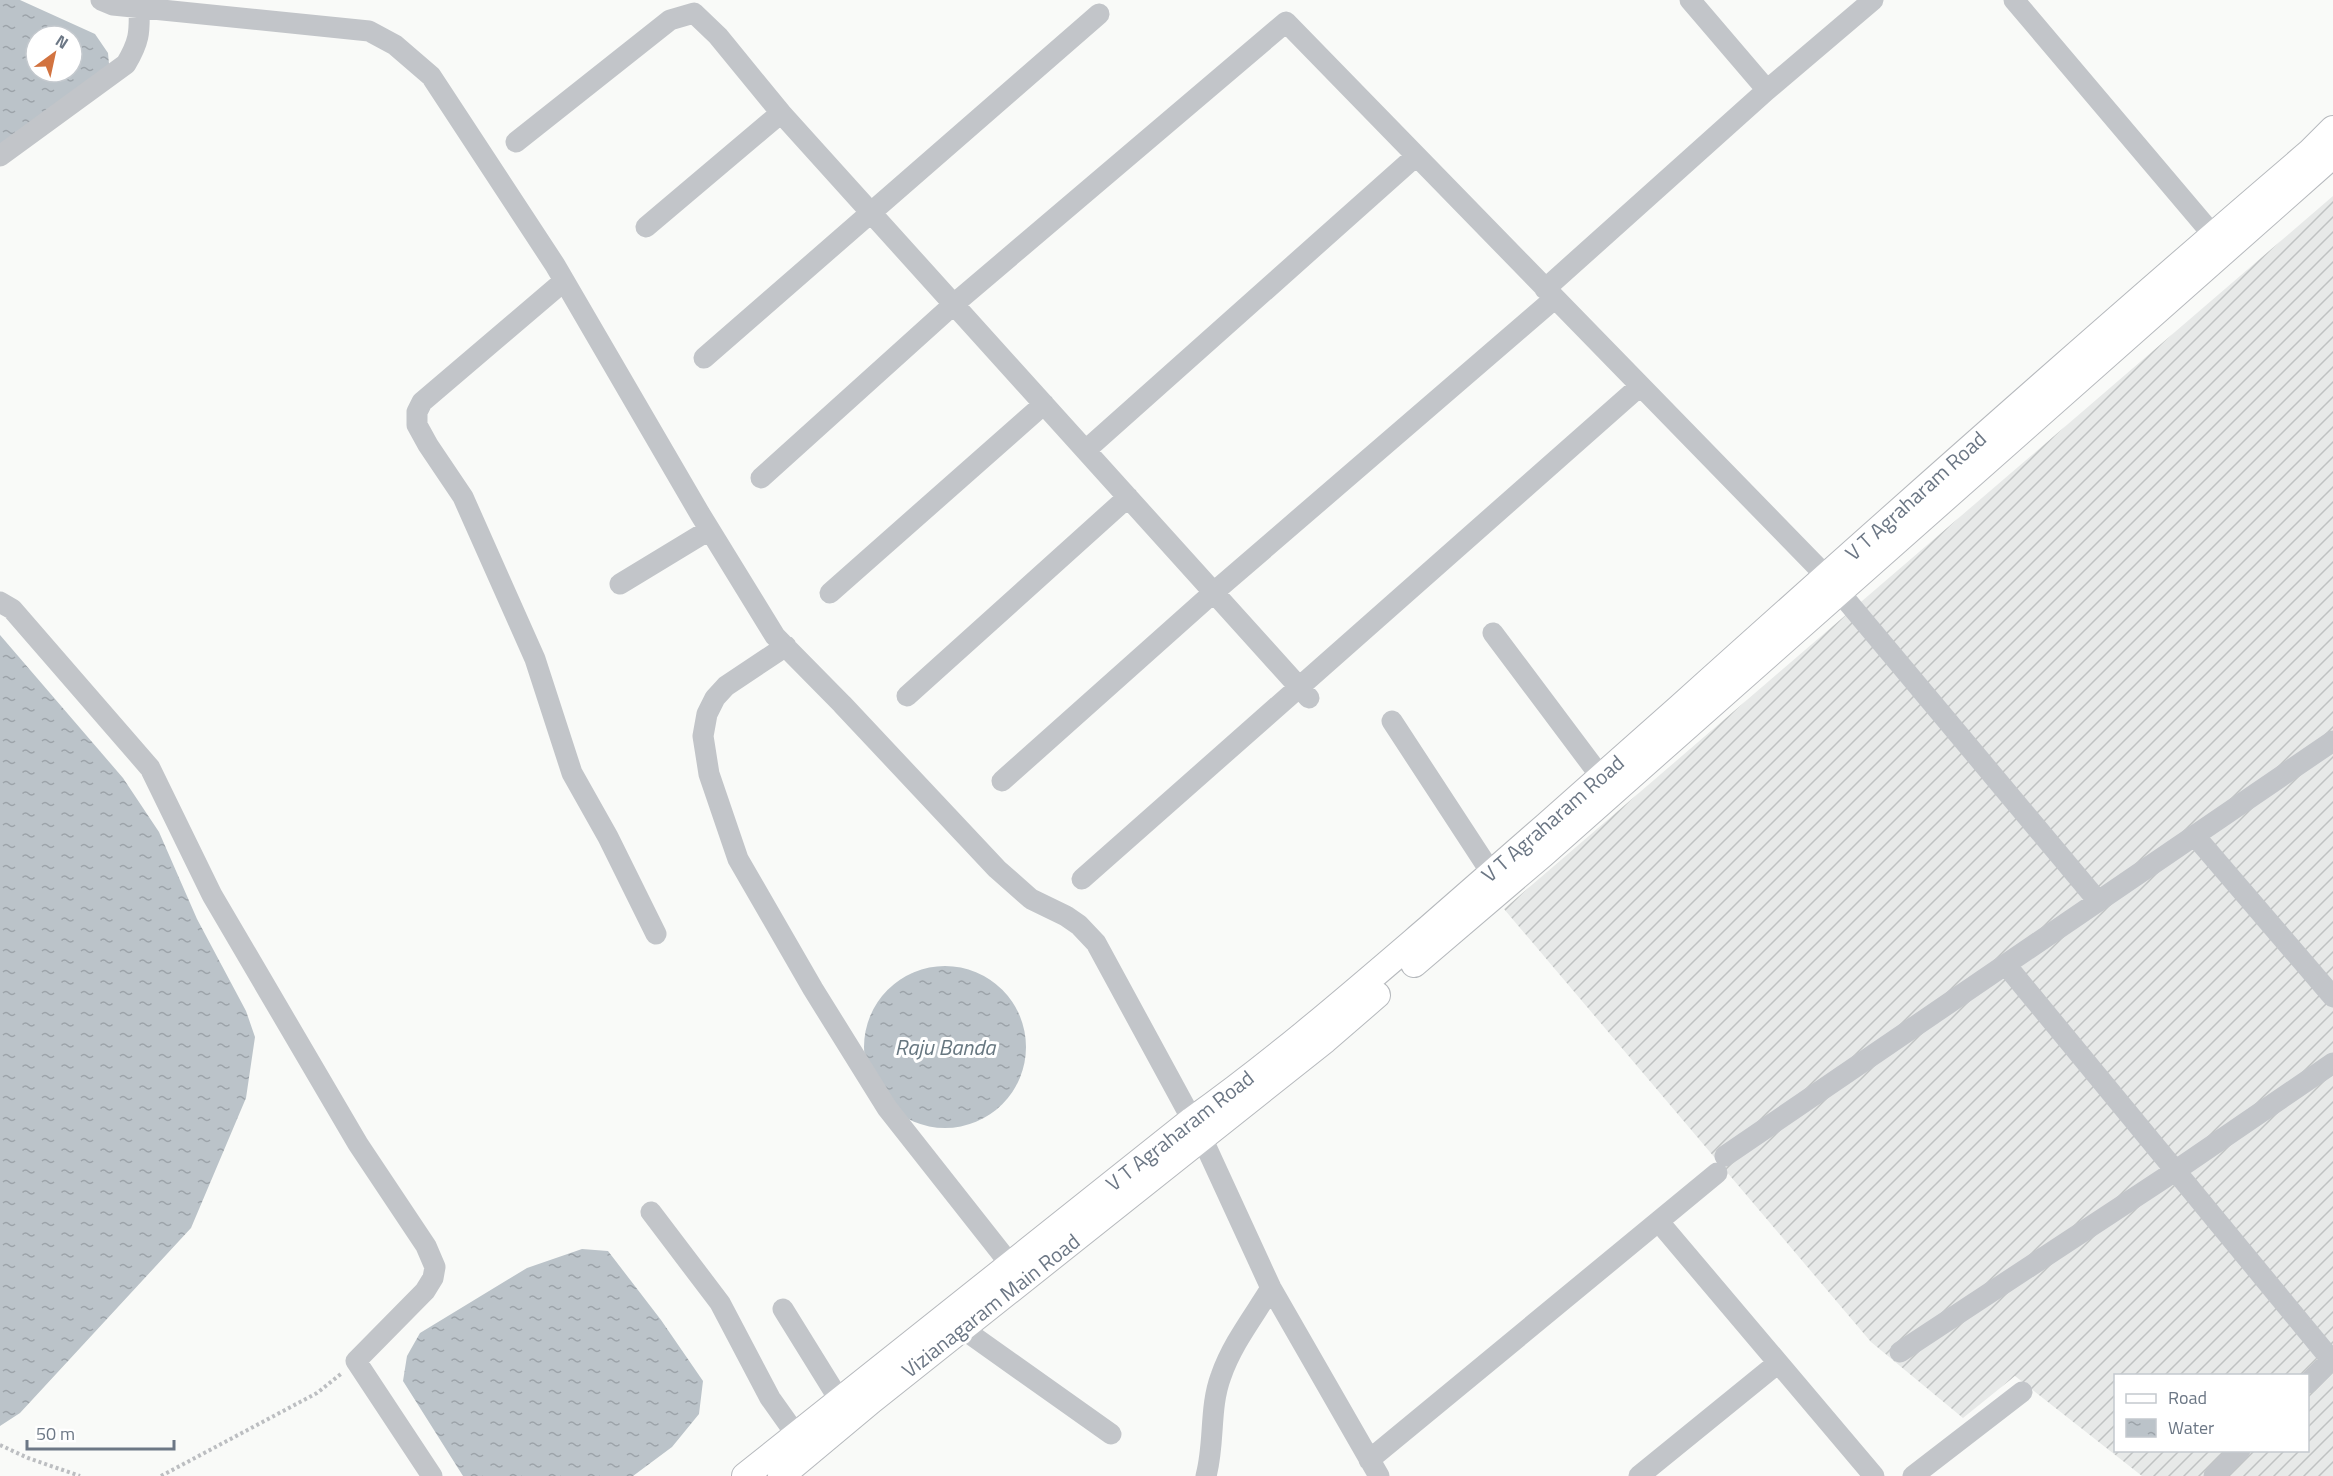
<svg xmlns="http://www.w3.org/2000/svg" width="2333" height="1476" font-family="'Titillium Web',sans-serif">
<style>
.industrial{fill:url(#industrial-furrows);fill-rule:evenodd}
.water{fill:url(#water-ripples);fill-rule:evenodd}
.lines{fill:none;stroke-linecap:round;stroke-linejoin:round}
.major-casing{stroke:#b6b9bd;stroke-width:28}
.path{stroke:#bcbec1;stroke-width:4;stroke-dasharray:3 3;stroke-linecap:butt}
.minor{stroke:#c2c5c9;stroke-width:21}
.major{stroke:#fff;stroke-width:26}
.labels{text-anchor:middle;stroke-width:6;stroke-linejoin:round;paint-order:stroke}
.street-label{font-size:21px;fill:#6c7785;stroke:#fff}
.water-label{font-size:22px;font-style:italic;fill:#677780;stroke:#fff}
</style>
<defs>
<pattern id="industrial-furrows" width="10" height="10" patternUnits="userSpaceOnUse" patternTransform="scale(1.5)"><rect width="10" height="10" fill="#e7e9e8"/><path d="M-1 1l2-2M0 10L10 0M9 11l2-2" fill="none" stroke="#bfc2c2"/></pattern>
<pattern id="water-ripples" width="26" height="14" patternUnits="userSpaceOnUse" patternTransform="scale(1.5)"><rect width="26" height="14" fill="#bbc3c9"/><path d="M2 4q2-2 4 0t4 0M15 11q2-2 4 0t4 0" fill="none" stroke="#9ca3a9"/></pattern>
</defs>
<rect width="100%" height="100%" fill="#f9faf8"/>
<!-- industrial -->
<path class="industrial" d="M2333,196V1476H2142L2015,1376L1963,1418L1871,1342L1504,909ZM2116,1376H2308V1450H2116Z"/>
<!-- water -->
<path class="water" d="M0,0H20L95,34L108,53L110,75L0,160ZM36,36H72V72H36Z
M0,635L123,778L159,832L197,919L246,1011L255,1037L246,1098L191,1228L20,1413L0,1426Z
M864 1047a81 81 0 1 1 162 0a81 81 0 1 1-162 0Z
M582,1249L608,1251L661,1320L703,1381L699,1414L672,1447L633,1476H463L403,1381L407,1356L420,1333L527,1268Z"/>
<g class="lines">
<!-- major casing -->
<g class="major-casing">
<path id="major" d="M1414,964L1543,854L2333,155
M745,1476L1192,1120C1275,1061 1352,994 1429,928C1513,855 1597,781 1680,707C1888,520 2097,334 2310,152L2333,129
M781,1476L872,1400L1325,1040L1377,995"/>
</g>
<!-- path -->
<path class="path" d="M0,1445L28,1458L80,1476
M161,1476L317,1393L342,1373"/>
<!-- minor -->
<path class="minor" d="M101,0L113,5L369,31L395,45L431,76L555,265L700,514L775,636L842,704L997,869L1031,899L1066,916L1079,925L1096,943L1202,1138L1271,1288L1379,1476
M2014,0L2213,235
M1767,90L1873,0
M781,113L1309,698
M516,142L670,20L694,13L718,36L781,113L646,227
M0,156L126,64C139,42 140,33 139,8
M564,281L422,402L417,412V425L428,445L463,497L535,659L572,773L608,837L656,934
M1545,289L1767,90L1690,0
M704,358L1099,14
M1086,450L1416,156
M761,478L954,304L1286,22L1826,576L2098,901
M620,584L709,530
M830,593L1044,404
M0,602L12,609L150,768L212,895L358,1144L426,1246L435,1267L433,1278L425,1291L356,1361L432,1476
M1493,633L1601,777
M786,646L726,686L715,698L707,714L703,736L709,774L738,859L813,989L887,1108L1010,1264
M907,696L1128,497
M1392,721L1492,874
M1002,781L1214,592L1554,299
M2195,836L2333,997
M1082,879L1640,386
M2006,965L2333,1362
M1725,1156L2333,741
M651,1212L720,1303L770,1398L797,1436
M1659,1222L1874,1476
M783,1309L840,1401
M963,1329L1111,1434
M1900,1352L2175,1171L2333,1063
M2308,1383L2331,1360
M1369,1460L1717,1173
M1206,1476C1215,1443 1209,1408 1221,1376C1232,1344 1254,1316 1271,1288
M1639,1476L1778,1363
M1913,1476L2022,1392
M2214,1476L2240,1450"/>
<!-- major -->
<use href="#major" class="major"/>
</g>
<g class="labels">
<!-- street labels -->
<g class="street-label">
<text transform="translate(1916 496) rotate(-42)" y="7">V T Agraharam Road</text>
<text transform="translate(1553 819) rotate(-41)" y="7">V T Agraharam Road</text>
<text transform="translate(1180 1131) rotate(-38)" y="7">V T Agraharam Road</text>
<text transform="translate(991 1306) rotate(-38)" y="7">Vizianagaram Main Road</text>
</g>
<!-- water labels -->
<g class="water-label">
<text x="945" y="1055">Raju Banda</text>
</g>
</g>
<!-- legend -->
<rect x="2114" y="1374" width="195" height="78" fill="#ffffff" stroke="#c4c9ce" stroke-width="1.5"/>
<rect x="2126" y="1394" width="30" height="9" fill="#ffffff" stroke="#c4c9ce" stroke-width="1.5"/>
<text x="2168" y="1404" font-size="18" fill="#6c7785">Road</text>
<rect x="2126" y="1419" width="30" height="18" fill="url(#water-ripples)" stroke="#c4c9ce" stroke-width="1.5"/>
<text x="2168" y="1434" font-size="18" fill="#6c7785">Water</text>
<!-- north arrow -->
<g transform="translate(54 54) rotate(33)"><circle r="28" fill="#ffffff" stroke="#c4c9ce" stroke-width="1.5"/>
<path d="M0-4.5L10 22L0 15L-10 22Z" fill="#d27340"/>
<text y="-9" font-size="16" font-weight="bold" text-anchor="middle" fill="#6c7785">N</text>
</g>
<!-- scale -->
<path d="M27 1440v9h147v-9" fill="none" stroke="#6c7785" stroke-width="3"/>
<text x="36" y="1440" font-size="18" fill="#6c7785" stroke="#ffffff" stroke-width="4.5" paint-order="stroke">50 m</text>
</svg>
